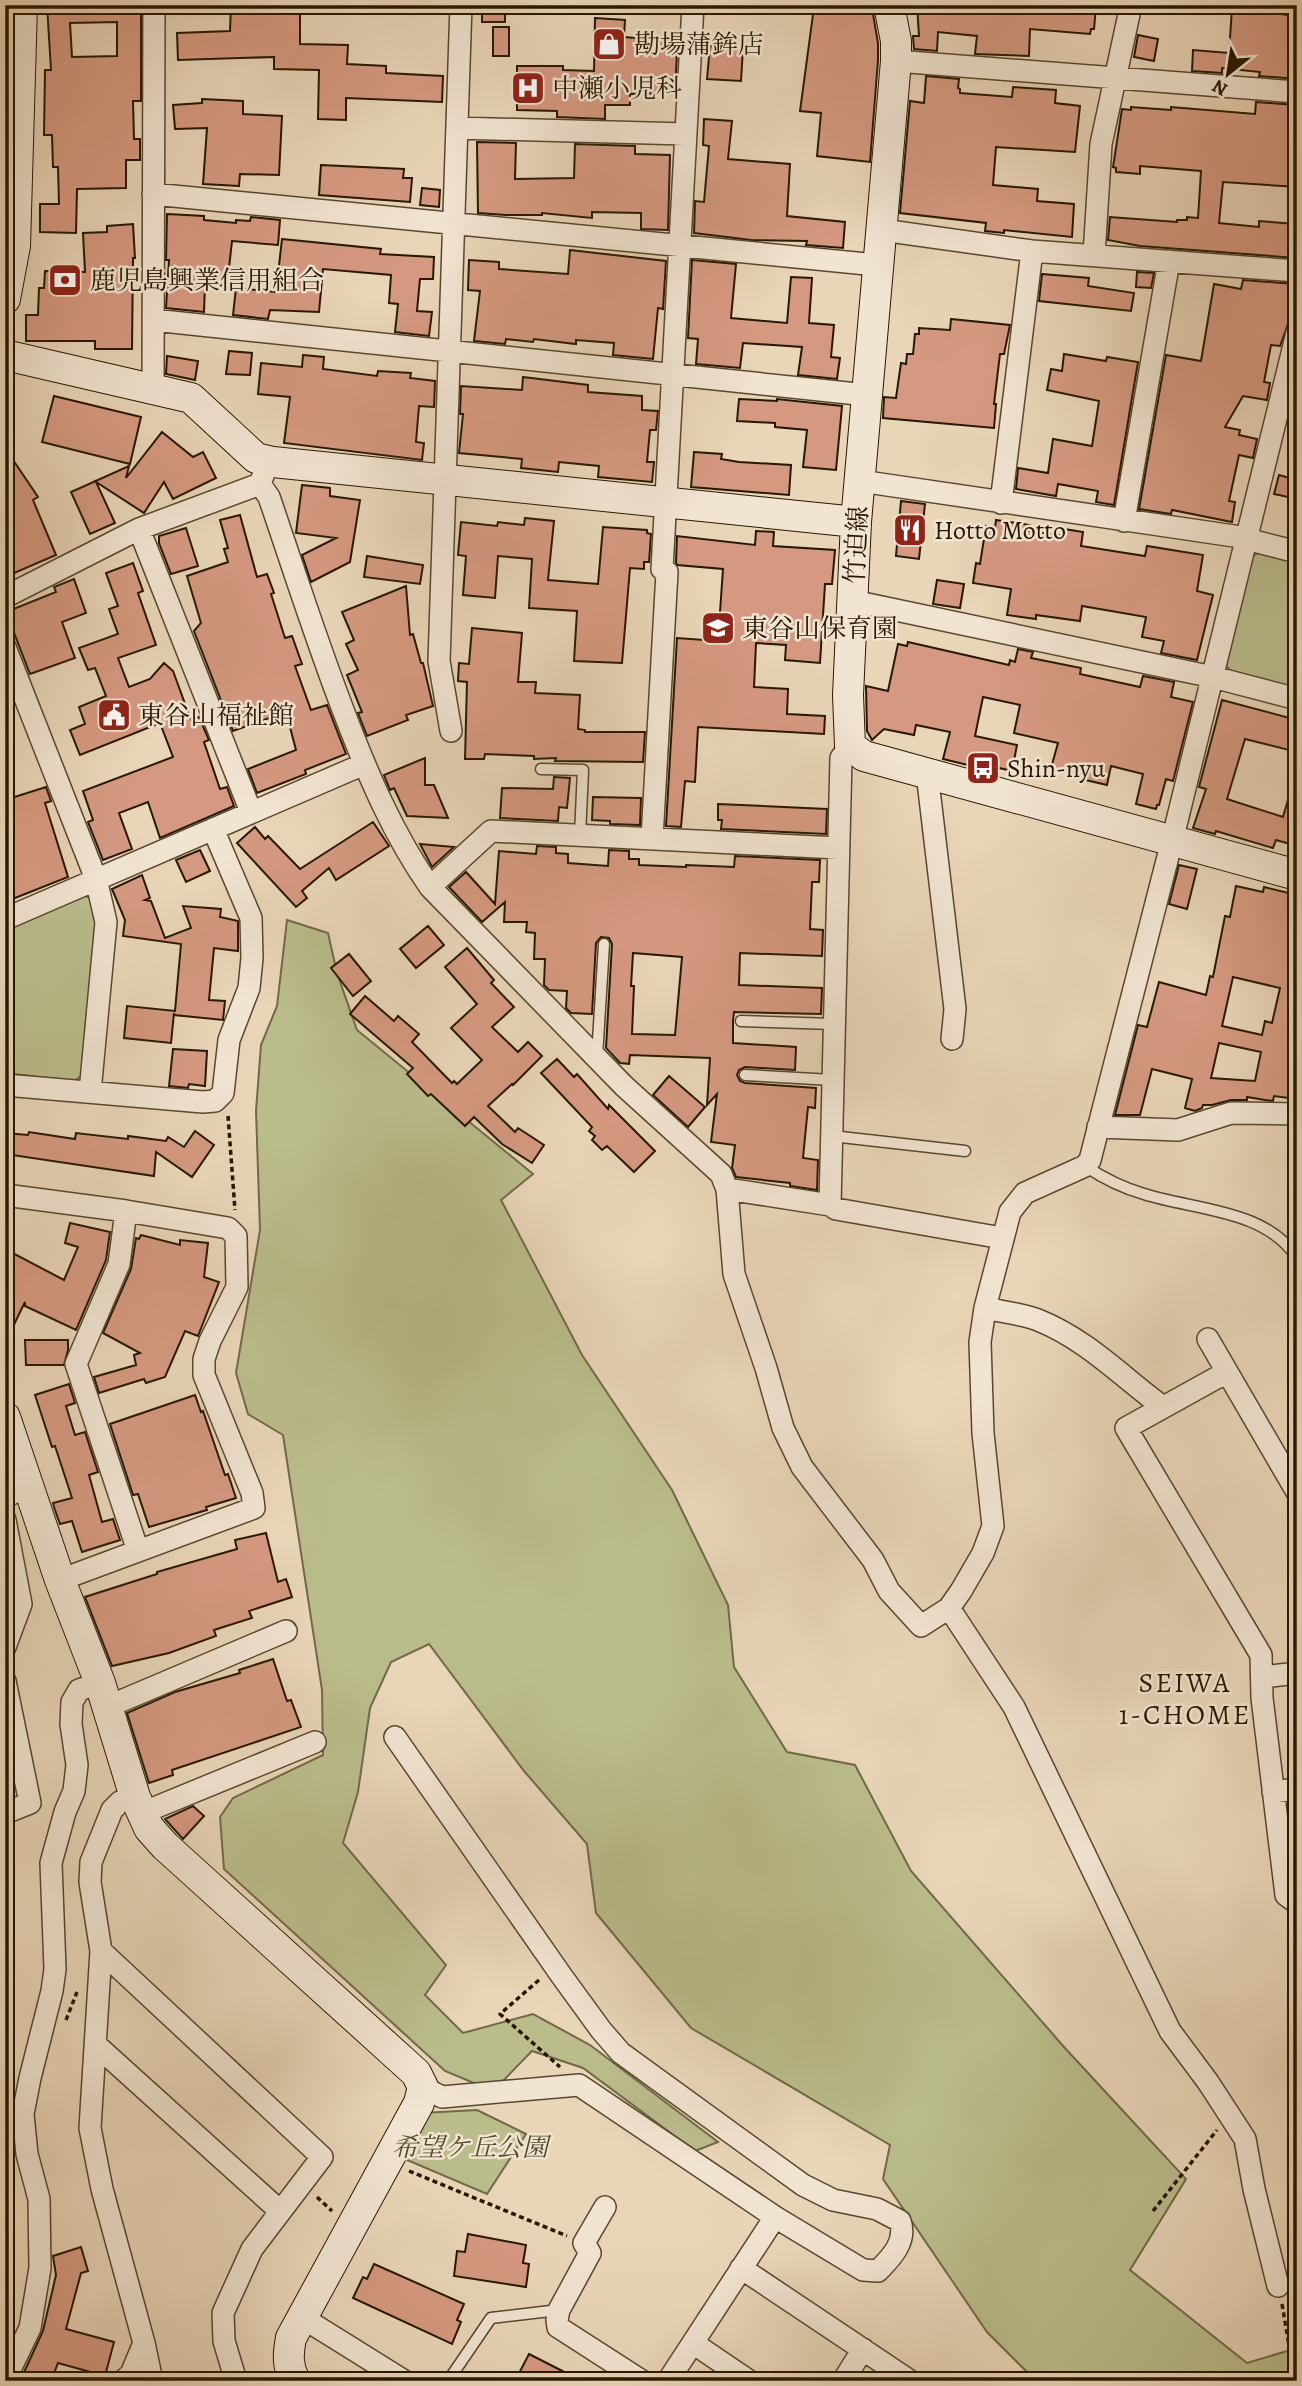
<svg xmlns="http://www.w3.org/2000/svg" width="1302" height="2386" font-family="Alegreya,'Noto Serif JP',serif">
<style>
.green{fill:#babc8c;stroke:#716a46;stroke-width:2}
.building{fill:#d59981;stroke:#281801;stroke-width:2;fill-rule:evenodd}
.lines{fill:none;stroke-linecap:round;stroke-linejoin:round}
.lane-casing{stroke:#58472f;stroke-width:13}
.street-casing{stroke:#58472f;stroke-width:24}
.secondary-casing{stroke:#281801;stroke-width:32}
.path{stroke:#281801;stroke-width:3.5;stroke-dasharray:5 3.5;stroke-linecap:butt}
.lane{stroke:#f1e4d1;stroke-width:10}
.street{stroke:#f1e4d1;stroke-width:21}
.secondary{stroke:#f1e4d1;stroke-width:30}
.labels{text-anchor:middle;stroke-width:5;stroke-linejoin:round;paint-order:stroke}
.poi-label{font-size:26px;fill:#281801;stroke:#f1e4d1;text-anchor:start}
.street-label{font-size:26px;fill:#281801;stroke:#f1e4d1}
.park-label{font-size:26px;font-style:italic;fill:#54492b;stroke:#f1e4d1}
.neighbourhood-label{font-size:28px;letter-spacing:2px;fill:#281801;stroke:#f1e4d1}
</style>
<rect width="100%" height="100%" fill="#e9d5b8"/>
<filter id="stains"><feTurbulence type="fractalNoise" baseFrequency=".00286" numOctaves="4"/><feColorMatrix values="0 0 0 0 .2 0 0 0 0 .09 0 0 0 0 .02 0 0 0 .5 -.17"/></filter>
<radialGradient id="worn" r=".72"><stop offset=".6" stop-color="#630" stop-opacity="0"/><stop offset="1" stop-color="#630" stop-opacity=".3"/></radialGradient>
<!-- green -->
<path class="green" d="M1262,551L1297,560V690L1232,672L1225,665L1253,556Z
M83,894L94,901L98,912L84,1074L74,1081L5,1073V928Z
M287,920L328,933L337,973L357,1030L533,1174L501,1200L582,1355L672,1490L728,1605L734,1667L787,1752L855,1765L911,1871L1064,2047L1186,2179L1130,2270L1247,2363L1297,2348V2381H1036L987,2332L883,2179L890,2145L691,2028L596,1913L587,1844L524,1771L429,1644L391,1662L370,1708L358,1792L343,1843L446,1965L425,1995L463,2033L533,2014L590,2045L718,2142L695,2151L583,2068L532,2051L493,2091L445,2071L224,1869L220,1817L233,1798L323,1755L322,1690L283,1435L248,1414L236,1373L260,1230L256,1111L261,1045L277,1006Z
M477,2110L526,2134L487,2194L400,2157L422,2113Z"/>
<!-- building -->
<path class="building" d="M47,5H141V101H133L134,139H140V160H126V188L77,189L76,233L40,232V204H59L58,167H53L52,135H44L45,70H51ZM117,22V56L72,57L70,23Z
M231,5H300V44L348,45L347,64L386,66V73L443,76L442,102L346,98V120L318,119L319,70L274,69V57L178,60L177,33L230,31Z
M917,5H1068L1096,7L1094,29H1091L1090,34L1030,29L1029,56L975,54L977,36L938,32L937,51L914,49L913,36H919Z
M482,6H505V22H482Z
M814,7L873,14L878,43V60L870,162L817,156L821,113L800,111Z
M1232,8L1297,16V79L1259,76L1260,72L1222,68V73L1192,71L1193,50L1229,53Z
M595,18L625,20L624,37L663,40L662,51L677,52L675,93L630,94V105H605V119L557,117V111L517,110V66H563V70L594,71Z
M493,27H509V56H493Z
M1138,35L1158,39L1154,61L1134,57Z
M710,46L743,49L741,81L707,79Z
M926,76L959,79L958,88L960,89V93L1012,97L1013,87L1056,90L1055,103L1080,106L1075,152L996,147L993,185L1038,189L1037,201L1074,204L1072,237L1004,230V233L985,231L986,223L900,213L910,101L924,103Z
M202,99L243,101V114L282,116L279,175L240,174L239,186L203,184L207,128L175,129L173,105L202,103Z
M1256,102L1296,105L1297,187L1223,182L1219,223L1259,227V221L1296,224L1294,240H1297V258L1140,246L1108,240L1110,217L1177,222V220H1187V217L1198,218L1201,171L1140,166V174L1116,172V168L1113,167L1122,109L1131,110V107L1171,110V107L1255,114Z
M704,119L732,121L728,159L790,164L787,216L845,222L843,248L806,245L807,241L751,240L694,233L695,201L704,202L709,146L703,145Z
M477,142L516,143L515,179L574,178L575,144L635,146V154L670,155L668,230L641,229V213L592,212V218L542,213V215H506L478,213Z
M321,165L404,169L403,178H412L410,202L319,195Z
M422,188L440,190L439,207L420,205Z
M167,214L204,216V220L236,223V220L250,221L251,217L280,220L278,245L232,241L227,286L205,284L204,312L166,308L169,260H166Z
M133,224L135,258H133L132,349H95V341H26V315H38L39,288H44L45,271L85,272L83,233L107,232V226Z
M282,239L381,249L380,254L434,257L433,279H420L417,311L432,312L429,336L395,332L398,304L389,303L391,275L323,269L319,312L270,310L268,319L233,315L236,288L276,292Z
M570,250L666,261L663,309L658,308L653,359L613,355L614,343L576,340V344L534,339L533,342L506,339L505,344L474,341L480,291L468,290L469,260L499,262V269L568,274Z
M692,260L736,264L731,318L787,323L791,277L812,278L809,323L834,325L831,357L840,358L837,379L798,375L802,347L743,343L740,368L696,364L698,339L688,338Z
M1137,272L1154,273L1151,288L1136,287Z
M1042,274L1089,278L1088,286L1134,293L1131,311L1039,301Z
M1243,280L1295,284L1288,324L1280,346L1271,345L1264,382L1270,383L1267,400L1243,396L1225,427L1240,430L1239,435L1257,439L1253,458L1239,455L1229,501L1235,502L1232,522L1172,510L1171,514L1139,509L1166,355L1201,361L1214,284L1241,289Z
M951,319L1010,325L1004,354H1000L994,404H996L994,428L883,418L884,397L896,398L901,363L906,364L907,354H913L915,334H919V328L950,330Z
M229,351L252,353L250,375L226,374Z
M1064,354L1106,361L1107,357L1138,362L1114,505L1096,502L1098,491L1058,484L1056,496L1016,489L1018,468L1048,473L1053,439L1092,446L1099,401L1047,390L1051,369L1062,371Z
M303,355L324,357L323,369L377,376L378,371L411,373L410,378L435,381L434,407L419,406L416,442L424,443L422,460L284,443L290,397L258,394L261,363L302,367Z
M167,356L198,361L195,380L166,374Z
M523,377L588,385V392L642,396V410L658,411L656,430H650L647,462H654L652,482L598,477L599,466L559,462L558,472L521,468L522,459L459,453L463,414H460L461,386L522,390Z
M54,396L141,417L130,464L42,442Z
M739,399L777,401V399L842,406L836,470L803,467L807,430L775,427V423L737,421Z
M162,432L193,457L203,452L216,478L173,499L164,482L144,513L96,482L115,523L90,534L71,492L129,466L126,478Z
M5,448L38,497L33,500L56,555L5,577Z
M694,452L722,454L721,459L739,462L791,465L789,495L691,487Z
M1279,475L1297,480V499L1274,494Z
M302,485L330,488V496L360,500L350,562L311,582L302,555L336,538L296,533Z
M901,501L925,504L919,559L896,556Z
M240,515L257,577L267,574L274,593L271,594L285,638L292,636L302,664L295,666L311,710L327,705L346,754L305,770L306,774L257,793L248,769L296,750L286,712L233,731L194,631L201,623L187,576L228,562L224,549L228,548L220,520Z
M525,518L554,521L548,580L598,584L603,527L647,530V533L651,534L649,562H644V569L630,568L622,663L574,661L577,611L529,608L532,559L498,556L495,598L463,595L466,556L458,555L461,522L497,526L498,522L524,525Z
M996,520L1030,525L1029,531L1063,536L1064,529L1083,532L1081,546L1145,556L1147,546L1203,555L1197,591L1213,595L1197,660L1161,653L1164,641L1142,637L1146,617L1082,606L1080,621L1036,615V619L1007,615L1011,589L973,583L976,563L980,564L986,526L995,528Z
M186,528L198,566L171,574L159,543V536Z
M756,531L774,532L773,546L835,550L832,584H825L820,663L785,660L786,645L756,643L754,687L788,689L787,714L825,716L824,734L698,727L695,782L685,781L681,827L666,826L677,638L718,641L723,569L677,565L676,562L677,536L755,545Z
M367,556L423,565L420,584L364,577Z
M133,563L143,591L138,593L156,645L118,658L129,687L150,679L164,663L173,671L191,720L199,717L209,740L204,742L220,789L227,787L234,806L160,838L148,802L119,813L132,849L103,860L88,822L93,820L83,791L173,757L160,723L80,755L70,730L85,724L79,707L106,696L95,668L88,670L79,648L118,634L109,609L118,606L106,573Z
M74,579L86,613L62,622L75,658L30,674L6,612L56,592L54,587Z
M937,580L964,584L960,608L933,604Z
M406,586L410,635L413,634L421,663H423L433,706L406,715L408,720L367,736L358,713L362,712L347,675L358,670L346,644L354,640L342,612Z
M472,628L522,633L518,682H536L535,693L580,695L578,729L585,730V732H645L643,762L555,761L556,758L534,759V756L485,754L484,759H465L467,682L458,681L459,663L469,664Z
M908,642L1009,665L1010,660L1015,662L1018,649L1033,652L1031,658L1081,668L1080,674L1140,687L1143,676L1174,682L1171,697L1193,702L1173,781L1166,779L1159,805H1157L1156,809L1136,804L1143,774L1111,766L1107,785L1068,776L1069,772L1051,768L1058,743L1014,733L1020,705L983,697L975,736L1017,745L1012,771L969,761L968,765L943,759L950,732L916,725L914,735L884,729L872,740L867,731L866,686L888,691L898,644L907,646Z
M1222,700L1297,720V752L1245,739L1227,799L1283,817L1292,786L1297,787V846L1276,840L1273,848L1216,831L1215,834L1193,828L1206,789L1199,787Z
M425,758V785H434L448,818L407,816L394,788L390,790L384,775Z
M554,777L570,778L567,808L559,807L558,821L500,818L502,788L553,789Z
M46,787L51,801L45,803L68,877L5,902V800Z
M593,797L641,798L640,825L610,824V821L592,820Z
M718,804L827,809L826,834L721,829L722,820H718Z
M373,822L389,846L336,880L329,868L302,891L307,898L296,907L237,843L255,827L265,839L268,836L300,869Z
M420,844L454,847L432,867Z
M537,846L556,847V853L568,854V863L608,866L609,850L629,851V859H639V865L686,867V865L734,867L735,856L820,860L819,882H812L810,929L823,930L822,956L740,953L739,985L822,988L821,1014L734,1012L733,1021V1043L796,1047L795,1070L745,1067L739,1070L737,1075L740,1081L745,1083L816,1088L815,1108L808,1107L803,1158L818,1160L817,1190L790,1186V1183L736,1177L732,1168L735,1145L711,1142L717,1094L707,1105L710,1058L630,1055L629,1064L620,1063L606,1048L612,944L609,938L601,937L596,943L592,1014L571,1013L566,1008L567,991L549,990L544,985L545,959H534L535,933L526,932L527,922H504L505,902L482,922L449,887L466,872L495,904L499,851L536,854ZM633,953L682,957L675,1035L632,1034L634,986H631Z
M200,850L210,871L186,882L176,860Z
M1179,865L1197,869L1187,909L1169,904Z
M142,875L150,898L145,900L151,901L165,938L191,928L183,906L221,909L220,917L238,921V951L214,948L209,1000L225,1001L223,1020L174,1015V1013L171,1043L124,1038L127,1006L175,1011L181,944L123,936L125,920L112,889Z
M1236,886L1263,892L1264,887L1297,895V1006L1293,1024L1297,1025V1099L1274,1096L1273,1101L1265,1100L1247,1097V1100H1231L1212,1105H1203L1202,1108L1195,1111L1185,1108L1192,1079L1152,1069L1140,1115H1115L1138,1025L1147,1027L1159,982L1206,995L1210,976L1213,977L1225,916L1230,917ZM1233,977L1280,988L1272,1023L1265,1021L1262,1035L1222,1026ZM1219,1043L1261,1052L1255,1081L1211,1078Z
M428,926L444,945L416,968L400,949Z
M467,948L494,980L491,983L514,1007L492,1027L518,1052L528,1042L542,1056L513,1085L512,1084L488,1106L515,1132L518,1128L544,1145L532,1163L502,1144L474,1117L465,1126L431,1094L428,1096L407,1074L413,1068L350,1014L365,996L394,1021L398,1016L419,1034L412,1042L452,1083L454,1081L457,1084L482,1060L451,1028L477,1004L445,967Z
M349,954L371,981L353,996L331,968Z
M173,1049L207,1051L205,1086L189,1084L188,1088L169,1086Z
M557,1059L574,1077L577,1074L608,1109L609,1105L655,1151L634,1172L607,1146L602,1150L592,1140L595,1136L589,1131L592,1127L541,1073Z
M669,1076L705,1107L688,1127L653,1095Z
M195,1131L214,1145L192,1177L156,1152L154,1176L5,1154V1133L28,1135L29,1132L75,1139L76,1133L128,1139V1136L166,1141L168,1137L184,1147Z
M70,1223L110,1232L106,1260L76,1330L25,1306V1302L5,1343V1249L64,1280L78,1247L65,1243Z
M141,1235L180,1245V1240L208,1243L204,1277L219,1282L198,1336L185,1331L165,1377L146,1383L144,1379L99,1393L94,1377L136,1365L134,1355L140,1353L103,1333L131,1269L136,1238L139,1239Z
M25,1340H68V1350L64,1365H26Z
M69,1384L75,1403L66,1406L75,1435L85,1432L98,1472L89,1475L102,1522L113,1519L120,1540L82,1552L72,1521L60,1524L54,1507L53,1503L72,1498L55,1446L52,1447L35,1395Z
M195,1395L201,1412L203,1411L225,1475L228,1474L236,1498L206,1507L207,1510L149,1527L138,1494L133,1495L110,1424Z
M266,1533L278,1582L286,1579L292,1597L249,1611L252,1618L214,1630L216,1636L169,1653L112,1666L85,1597L157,1574V1572L237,1549L235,1540Z
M273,1659L287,1701L291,1700L301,1727L172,1770L173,1775L149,1783L127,1713L175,1692L240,1673L239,1670Z
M193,1806L204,1816L183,1839L165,1819Z
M468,2234L526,2245L523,2263L529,2264L526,2287L454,2276L457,2251L465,2252Z
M81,2247L88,2271L81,2273L66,2329L114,2342L105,2376L58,2363L51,2381H20L43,2331L56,2275L53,2256Z
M374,2264L464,2304L457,2320L461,2322L452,2344L353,2298L363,2277L367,2279Z
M529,2354L582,2381H515Z"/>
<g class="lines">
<!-- lane casing -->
<g class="lane-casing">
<path id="lane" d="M541,769L583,770L580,835
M741,1021L834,1024
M597,1057L604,944
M745,1075L833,1080
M832,1136L965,1151
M1085,1166C1103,1178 1123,1188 1144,1194C1194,1210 1266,1209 1297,1258
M448,2381L491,2318L559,2310"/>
</g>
<!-- street casing -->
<g class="street-casing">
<path id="street" d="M896,61L1297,92
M457,128L686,134
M153,194L877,265
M882,230L1032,251L1297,271
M1094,255L1101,144L1131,5
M153,320L867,395
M153,390L154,5
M860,481L1234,536L1297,552
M260,484L269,497C294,570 317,643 345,715C368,775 393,834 430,887L624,1086L721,1174L727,1189L734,1274L766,1368L783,1428L802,1467L873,1560L889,1591L921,1626L949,1608L961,1591L983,1553L993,1526L983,1433L980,1342L985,1308L1010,1212L1025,1193L1085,1166L1090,1160L1172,841L1297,333
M1001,503L1032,251
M1124,521L1169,261
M139,529L251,812
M5,597L139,529L260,484L264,473
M853,601L1213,677L1297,699
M5,647L96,879L106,922L90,1092
M451,731L439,661L461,5
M927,773L955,1009L952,1039
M652,839L667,572L662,569L693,5
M430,887L491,831L838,848
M5,919L364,764
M5,1085L203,1102L215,1101L223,1093L229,1040L249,988L252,958L251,918L213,829
M1098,1127L1178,1130L1231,1113L1297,1114
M727,1189L830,1205L836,1209L1002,1238
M5,1195L126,1211L228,1228L236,1236L237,1287L210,1341L204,1359V1375L252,1493L254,1508L60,1580
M830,1205L841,758L850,746
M126,1211L119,1264L76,1364L138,1551
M985,1308C1003,1312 1022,1314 1038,1320C1086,1339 1122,1377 1163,1407
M1208,1339L1297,1492
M1227,1372L1126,1428L1261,1655L1262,1698L1286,1895L1297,1903
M5,1497L28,1486
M5,1520L21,1604L5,1647
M949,1608L1014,1707L1170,2031L1208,2082L1245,2139L1254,2189L1278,2286
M1262,1677L1297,1673
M5,1681L30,1803L5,1813
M107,1707L286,1631
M395,1737L561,1975L601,2030L621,2053L803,2185L833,2200L877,2209L900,2221C907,2241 892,2257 878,2271L863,2270L775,2217L668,2381
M1273,1792L1297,1789
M142,1813L315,1742
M101,1951L322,2157L252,2249L223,2313L224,2341L236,2381
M95,2044L280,2211
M423,2087L442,2097L579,2085L775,2217
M605,2207L584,2243L590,2253L559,2310L557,2320L558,2327L642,2381
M741,2268L910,2381
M303,2318L404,2381
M144,2343L152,2381
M693,2343L749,2381
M5,2380L30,2328L40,2268L39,2199L27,2154L23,2114L30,2078L52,1991L55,1969L51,1863L65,1812L74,1791L77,1765L71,1724L72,1702L79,1690L100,1683
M123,2381L131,2374L144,2343L102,2189L90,2128L101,1951L90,1882L91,1862L112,1810L120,1802L135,1797
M843,2381L863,2349"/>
</g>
<!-- secondary casing -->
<g class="secondary-casing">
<path id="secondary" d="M889,5L896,41V61L856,522L848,695L850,746L864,756L1297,875
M5,299L15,246L22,5
M5,355L191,398L256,458L273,462L856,522
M5,1417L60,1580L100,1683L135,1797L149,1828L165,1846L416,2073L423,2087L419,2103L291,2338C288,2354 287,2366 295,2381"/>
</g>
<!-- path -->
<path class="path" d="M228,1116L235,1210
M539,1980L500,2014L560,2067
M66,2020L77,1992
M409,2171L567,2236
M317,2197L332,2211
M1153,2211L1217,2130
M1282,2304L1295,2381"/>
<!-- lane -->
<use href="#lane" class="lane"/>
<!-- street -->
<use href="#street" class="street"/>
<!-- secondary -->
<use href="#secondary" class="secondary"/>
</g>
<!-- icons -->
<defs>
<g id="shop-square" transform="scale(1.75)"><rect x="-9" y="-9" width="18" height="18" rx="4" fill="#8f2418" stroke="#f1e4d1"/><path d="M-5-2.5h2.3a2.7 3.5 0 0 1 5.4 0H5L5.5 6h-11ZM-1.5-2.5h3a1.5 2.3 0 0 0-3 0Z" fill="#fff"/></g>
<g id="hospital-square" transform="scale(1.75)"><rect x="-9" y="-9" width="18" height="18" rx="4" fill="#8f2418" stroke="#f1e4d1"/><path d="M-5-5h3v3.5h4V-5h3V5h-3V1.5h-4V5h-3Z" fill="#fff"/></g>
<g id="bank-square" transform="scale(1.75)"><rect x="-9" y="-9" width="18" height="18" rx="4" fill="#8f2418" stroke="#f1e4d1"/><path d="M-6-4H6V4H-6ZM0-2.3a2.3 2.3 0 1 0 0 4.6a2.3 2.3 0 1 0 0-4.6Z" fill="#fff"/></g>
<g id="restaurant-square" transform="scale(1.75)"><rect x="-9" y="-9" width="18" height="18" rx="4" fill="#8f2418" stroke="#f1e4d1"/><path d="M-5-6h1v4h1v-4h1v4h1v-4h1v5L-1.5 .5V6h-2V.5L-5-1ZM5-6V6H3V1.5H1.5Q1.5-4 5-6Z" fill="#fff"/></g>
<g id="school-square" transform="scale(1.75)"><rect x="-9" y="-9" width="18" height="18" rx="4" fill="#8f2418" stroke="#f1e4d1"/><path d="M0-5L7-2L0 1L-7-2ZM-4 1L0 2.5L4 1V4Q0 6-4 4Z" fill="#fff"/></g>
<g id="civic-square" transform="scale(1.75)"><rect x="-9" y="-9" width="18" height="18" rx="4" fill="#8f2418" stroke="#f1e4d1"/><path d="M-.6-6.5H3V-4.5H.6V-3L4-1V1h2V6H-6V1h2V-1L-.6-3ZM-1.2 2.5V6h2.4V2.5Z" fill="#fff"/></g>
<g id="bus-square" transform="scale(1.75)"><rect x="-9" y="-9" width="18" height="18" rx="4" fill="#8f2418" stroke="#f1e4d1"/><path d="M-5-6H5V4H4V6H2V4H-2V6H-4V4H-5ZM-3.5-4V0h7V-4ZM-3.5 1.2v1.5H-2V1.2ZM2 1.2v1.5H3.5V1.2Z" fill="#fff"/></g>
</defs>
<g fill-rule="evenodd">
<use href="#shop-square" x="609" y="44"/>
<use href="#hospital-square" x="528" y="88"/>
<use href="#bank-square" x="65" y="280"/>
<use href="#restaurant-square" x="910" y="530"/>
<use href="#school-square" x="718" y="628"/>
<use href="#civic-square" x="114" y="715"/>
<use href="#bus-square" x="983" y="768"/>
</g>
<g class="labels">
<!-- poi labels -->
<g class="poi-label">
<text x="634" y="53">勘場蒲鉾店</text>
<text x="552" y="97">中瀬小児科</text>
<text x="90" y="289">鹿児島興業信用組合</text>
<text x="934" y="539">Hotto Motto</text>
<text x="742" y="637">東谷山保育園</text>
<text x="138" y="724">東谷山福祉館</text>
<text x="1007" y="777">Shin-nyu</text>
</g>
<!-- street labels -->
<g class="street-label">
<text transform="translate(856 545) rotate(-87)" y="9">竹迫線</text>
</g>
<!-- park labels -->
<g class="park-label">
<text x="470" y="2156">希望ケ丘公園</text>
</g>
<!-- neighbourhood labels -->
<g class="neighbourhood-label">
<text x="1185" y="1692">SEIWA<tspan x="1185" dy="32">1-CHOME</tspan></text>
</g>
</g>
<!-- margin -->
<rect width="1302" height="2386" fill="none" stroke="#e9d5b8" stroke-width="28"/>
<rect x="7" y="7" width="1288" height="2372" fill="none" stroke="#281801" stroke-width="3.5"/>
<rect x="14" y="14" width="1274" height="2358" fill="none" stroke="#281801" stroke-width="2"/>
<!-- north arrow -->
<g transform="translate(1228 74) rotate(210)" stroke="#f1e4d1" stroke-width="5" paint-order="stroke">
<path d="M0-5L12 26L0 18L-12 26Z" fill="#281801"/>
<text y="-10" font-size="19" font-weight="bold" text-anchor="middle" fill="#281801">N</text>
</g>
<rect width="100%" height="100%" filter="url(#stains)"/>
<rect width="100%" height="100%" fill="url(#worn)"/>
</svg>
